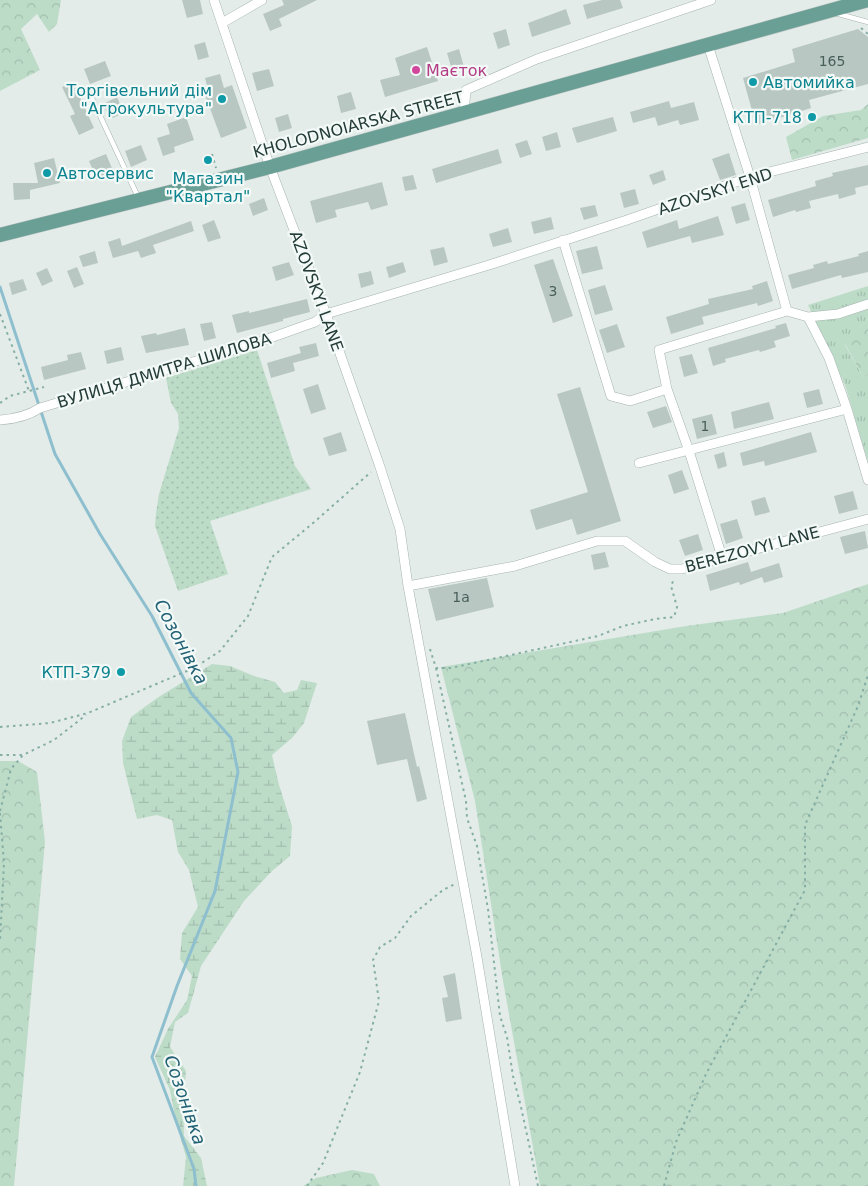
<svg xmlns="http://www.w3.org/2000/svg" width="868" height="1186" font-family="'DejaVu Sans',sans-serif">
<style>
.grass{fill:url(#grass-tufts)}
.forest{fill:url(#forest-crowns)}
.wetland{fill:url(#wetland-marsh)}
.garden{fill:url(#garden-dots)}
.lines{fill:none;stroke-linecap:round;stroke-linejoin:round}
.stream{stroke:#8ebfce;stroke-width:3}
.building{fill:#b8c7c2}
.service-casing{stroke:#a6b4b0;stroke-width:5.5}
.minor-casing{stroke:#a6b4b0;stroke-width:10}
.primary-casing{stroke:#c2c8c7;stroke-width:15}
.path{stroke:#85aea4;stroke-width:2;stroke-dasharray:2.5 4;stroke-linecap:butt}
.service{stroke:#fff;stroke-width:4.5}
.minor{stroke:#fff;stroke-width:9}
.primary{stroke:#6a9f95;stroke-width:14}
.hotel-dot{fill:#d1479c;stroke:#f3f9f6;stroke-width:2}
.culture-dot{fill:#0f9aa8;stroke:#f3f9f6;stroke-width:2}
.labels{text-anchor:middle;stroke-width:4.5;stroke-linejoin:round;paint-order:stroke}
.number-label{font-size:14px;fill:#495f5a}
.hotel-label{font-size:16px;fill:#b23c85;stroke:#f3f9f6;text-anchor:start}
.culture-label{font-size:16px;fill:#0d838f;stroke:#f3f9f6;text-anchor:end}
.street-label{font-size:16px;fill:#243c38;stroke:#f3f9f6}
.water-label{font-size:18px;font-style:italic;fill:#216175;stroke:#f3f9f6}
</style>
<defs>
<pattern id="grass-tufts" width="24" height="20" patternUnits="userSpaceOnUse" patternTransform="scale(1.25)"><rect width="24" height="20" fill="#bddcc8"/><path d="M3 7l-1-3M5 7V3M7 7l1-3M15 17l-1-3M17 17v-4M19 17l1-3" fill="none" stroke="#a2bead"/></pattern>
<pattern id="forest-crowns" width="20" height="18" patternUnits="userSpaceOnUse" patternTransform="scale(1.25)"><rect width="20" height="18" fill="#bddcc8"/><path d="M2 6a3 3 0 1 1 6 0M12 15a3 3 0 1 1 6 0" fill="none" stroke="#a2bead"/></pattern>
<pattern id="wetland-marsh" width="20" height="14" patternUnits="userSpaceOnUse" patternTransform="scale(1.25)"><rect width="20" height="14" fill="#bddcc8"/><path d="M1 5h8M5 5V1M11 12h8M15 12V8" fill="none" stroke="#a2bead"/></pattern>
<pattern id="garden-dots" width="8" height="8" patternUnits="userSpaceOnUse" patternTransform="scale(1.25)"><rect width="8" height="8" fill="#bddcc8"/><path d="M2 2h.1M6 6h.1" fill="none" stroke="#a2bead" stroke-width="1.8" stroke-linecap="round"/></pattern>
</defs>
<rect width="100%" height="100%" fill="#e3ece9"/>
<!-- grass -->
<path class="grass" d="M868,286V318L845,345L863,377L868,375V462L845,385L808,305Z"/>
<!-- forest -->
<path class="forest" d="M0,0H61L57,24L49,32L37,14L21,29L40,70L0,91Z
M868,104V138L792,160L786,137L823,116L861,110Z
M868,318V375L863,377L845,344Z
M868,584V1186H540L503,981L475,801L441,667L686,626L783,613Z
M0,761H18L37,772L45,842L14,1186H0Z
M352,1170L374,1174L380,1186H303L316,1178Z"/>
<!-- wetland -->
<path class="wetland" d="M212,664L230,666L254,676L275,682L284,693L297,690L301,680L317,683L304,723L292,738L272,755L279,785L292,826L290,856L272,871L244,901L201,966L188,1013L175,1022L170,1047L186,1071L183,1105L184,1136L201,1158L207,1186H183L186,1157L176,1122L170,1090L155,1057L168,1029L187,1000L192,976L180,959L182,933L198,907L189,870L178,852L172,820L157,815L137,819L123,763L122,741L131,717L157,698Z"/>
<!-- garden -->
<path class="garden" d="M257,350L295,466L311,489L210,521L228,574L178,591L155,526L156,513L159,494L179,428L178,414L171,403L166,378Z"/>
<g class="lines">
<!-- stream -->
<path class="stream" d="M0,287L55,454L100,534L152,616L191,693L231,738L238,772L215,891L177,986L152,1057L194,1169L196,1186"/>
</g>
<!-- building -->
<path class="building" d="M182,0H200L203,14L187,18Z
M282,0H317L279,19L282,26L270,31L263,14L284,5Z
M602,0H620L623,8L587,19L583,5Z
M566,9L571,24L532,37L528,23Z
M506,29L510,45L498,49L493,33Z
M858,29L868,37V84L809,100L811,108L756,125L743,78L795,62L792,49Z
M205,42L209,57L198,60L194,45Z
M427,47L438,81L385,97L380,80L400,75L395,58Z
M459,49L464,67L452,70L447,53Z
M105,61L111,76L90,84L84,69Z
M269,69L274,86L257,91L252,73Z
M220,74L224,88L232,85L247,128L221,138L205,95L209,93L205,78Z
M73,82L94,128L79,135L70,116L75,114L62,87Z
M351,92L356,109L341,113L337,96Z
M117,97L124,113L110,119L103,104Z
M669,101L671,108L694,102L699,120L680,125L678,120L658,126L655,117L633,123L630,112Z
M288,114L292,128L279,132L275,118Z
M186,117L194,140L174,147L175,152L163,156L157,138L170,134L167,124Z
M613,117L617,131L577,143L572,128Z
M557,132L561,147L546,151L542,137Z
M527,140L532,154L520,158L515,144Z
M141,145L147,160L131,167L125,151Z
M498,149L502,163L436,183L432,169Z
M729,153L736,175L720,180L712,159Z
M106,154L114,173L97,180L89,161Z
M54,158L60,183L30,190V199L14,200L13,183H38L34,163Z
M868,165V185L855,188L856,194L839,199L838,194L809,201L811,208L796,212L795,210L773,217L768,200L816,186L815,181L833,176L832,173Z
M663,170L666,180L653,185L649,175Z
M413,175L417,189L405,191L402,177Z
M382,182L388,205L371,210L368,202L335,210L337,217L316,223L310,201Z
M635,189L639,204L624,208L620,193Z
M264,198L268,210L253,216L249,204Z
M745,203L750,220L736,224L731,207Z
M595,205L598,216L584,220L580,208Z
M718,216L724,235L692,243L690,236L647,248L642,232L677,220L679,229Z
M551,217L554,229L534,234L531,222Z
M214,220L221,238L208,242L202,225Z
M191,221L194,231L153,245L156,253L141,258L138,251L113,258L108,242L120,238L122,246Z
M508,228L512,242L493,247L489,234Z
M597,246L603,269L582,274L576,251Z
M444,247L448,262L434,266L430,250Z
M95,251L98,263L83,267L79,256Z
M868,251V272L842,278L841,275L792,289L788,275L814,268L813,265L827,261L828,264L859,256L858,254Z
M553,259L573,316L553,323L534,265Z
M289,262L294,275L276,281L272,267Z
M403,262L406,272L389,278L386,267Z
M77,267L84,284L74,288L67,271Z
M47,268L53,281L42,286L36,273Z
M371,271L374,284L361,288L358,274Z
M23,279L27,290L12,295L9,283Z
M767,281L773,301L758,306L757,303L702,317L704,324L671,334L666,317L709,304L708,299L753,289L752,286Z
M605,285L613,310L595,315L588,290Z
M307,299L310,312L283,319V321L237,333L232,315L249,311V313Z
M212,322L216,338L204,341L200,324Z
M786,323L790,336L774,341L776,347L760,352L759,350L725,359L726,362L713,366L708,348L776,328L775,326Z
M617,324L625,347L607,353L599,330Z
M185,328L189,345L146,353L141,336L156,333L157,335Z
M316,343L319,356L293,363L295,371L271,378L267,363L301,353L299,347Z
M121,347L124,360L107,364L104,351Z
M81,352L86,369L44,380L41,367L68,360L67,355Z
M692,354L698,373L684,377L679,357Z
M318,384L326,409L311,414L303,389Z
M580,387L621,521L577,535L572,519L536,530L530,510L588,492L557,394Z
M819,389L823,404L807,408L803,393Z
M769,402L774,419L734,429L731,412Z
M666,406L672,422L653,428L647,412Z
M712,414L717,434L697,439L692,419Z
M341,432L347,451L329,456L323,438Z
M811,432L817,452L765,466L764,461L743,466L740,453Z
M724,452L727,466L718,469L714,455Z
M682,470L689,489L674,494L668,475Z
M853,491L858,509L839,514L834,496Z
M765,497L770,512L755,516L751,501Z
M737,519L743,538L726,544L720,524Z
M865,531L868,548L845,554L840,537Z
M698,534L703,550L685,556L679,540Z
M605,552L609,567L594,570L591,555Z
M748,562L751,572L779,563L783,577L764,583L762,577L740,585L739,582L710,591L706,575Z
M487,578L494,607L436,621L428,589Z
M405,713L417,767L419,766L427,799L417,802L407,759L377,765L367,721Z
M455,973L462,1019L446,1022L442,998L448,997L443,976Z"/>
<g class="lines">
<!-- service casing -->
<g class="service-casing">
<path id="service" d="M835,13L868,22
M88,90L138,197"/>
</g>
<!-- minor casing -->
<g class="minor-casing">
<path id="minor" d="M214,0L270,167L326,314L379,464L400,529L408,586L477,957L515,1186
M222,23L262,0
M708,45L750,177L787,311
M464,113L466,90L537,59L711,0
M563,240L611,396L630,401L667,389
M808,317L829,358L847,409L868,480
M0,420C15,419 28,416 40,408L259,342L315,322L326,314L489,265L627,220L750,177L868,147
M639,463L847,409
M722,557L689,451L667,389L659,350L787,311L808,317L838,314L868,304
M408,586L515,566L597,541H625L655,562L670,569H682L868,519"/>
</g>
<!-- primary casing -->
<g class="primary-casing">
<path id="primary" d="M0,235L270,167L868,0"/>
</g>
<!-- path -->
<path class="path" d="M861,28L868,34
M212,154L216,168
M0,314L29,391
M0,403L10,396L44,387
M430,649L436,668H451L598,636L623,626L655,619L674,617L677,607L671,586L674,579
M436,668L466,801L467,818L477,846L488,909L500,1016L507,1037L513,1076L521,1107L538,1186
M0,727L50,723L88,713L194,668L220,651L248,616L272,557L312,524L371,472
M0,755H23
M0,811L11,769L23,755L54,740L86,715
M0,813L4,863L0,941
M307,1186L323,1163L360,1072L379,1001L373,960L380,947L395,938L411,916L443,890L455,884
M664,1186L676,1142L706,1074L805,890V825L858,706L868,675"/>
<!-- service -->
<use href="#service" class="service"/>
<!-- minor -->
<use href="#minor" class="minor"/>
<!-- primary -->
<use href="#primary" class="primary"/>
</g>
<!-- markers -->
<circle class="hotel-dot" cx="416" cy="70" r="5"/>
<g class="culture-dot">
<circle cx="753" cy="82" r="5"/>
<circle cx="222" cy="99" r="5"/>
<circle cx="812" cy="117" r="5"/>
<circle cx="208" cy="160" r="5"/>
<circle cx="47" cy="173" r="5"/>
<circle cx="121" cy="672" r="5"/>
</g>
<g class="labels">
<!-- number labels -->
<g class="number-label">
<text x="832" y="66">165</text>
<text x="553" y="296">3</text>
<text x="705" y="431">1</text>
<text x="461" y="602">1а</text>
</g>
<!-- hotel labels -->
<g class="hotel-label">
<text x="426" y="76">Маєток</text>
</g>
<!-- culture labels -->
<g class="culture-label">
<text x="763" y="88" text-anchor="start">Автомийка</text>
<text x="212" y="96">Торгівельний дім<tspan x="212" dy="18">"Агрокультура"</tspan></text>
<text x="802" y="123">КТП-718</text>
<text x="57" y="179" text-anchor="start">Автосервис</text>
<text x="208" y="184" text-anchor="middle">Магазин<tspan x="208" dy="18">"Квартал"</tspan></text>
<text x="111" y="678">КТП-379</text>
</g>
<!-- street labels -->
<g class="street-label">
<text transform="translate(358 124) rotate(-15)" y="6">KHOLODNOIARSKA STREET</text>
<text transform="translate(715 191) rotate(-18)" y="6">AZOVSKYI END</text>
<text transform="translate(317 291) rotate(70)" y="6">AZOVSKYI LANE</text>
<text transform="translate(164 370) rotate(-17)" y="6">ВУЛИЦЯ ДМИТРА ШИЛОВА</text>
<text transform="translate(752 549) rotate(-15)" y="6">BEREZOVYI LANE</text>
</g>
<!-- water labels -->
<g class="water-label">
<text transform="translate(181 642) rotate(62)" y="6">Созонівка</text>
<text transform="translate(185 1100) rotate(71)" y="6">Созонівка</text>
</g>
</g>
</svg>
